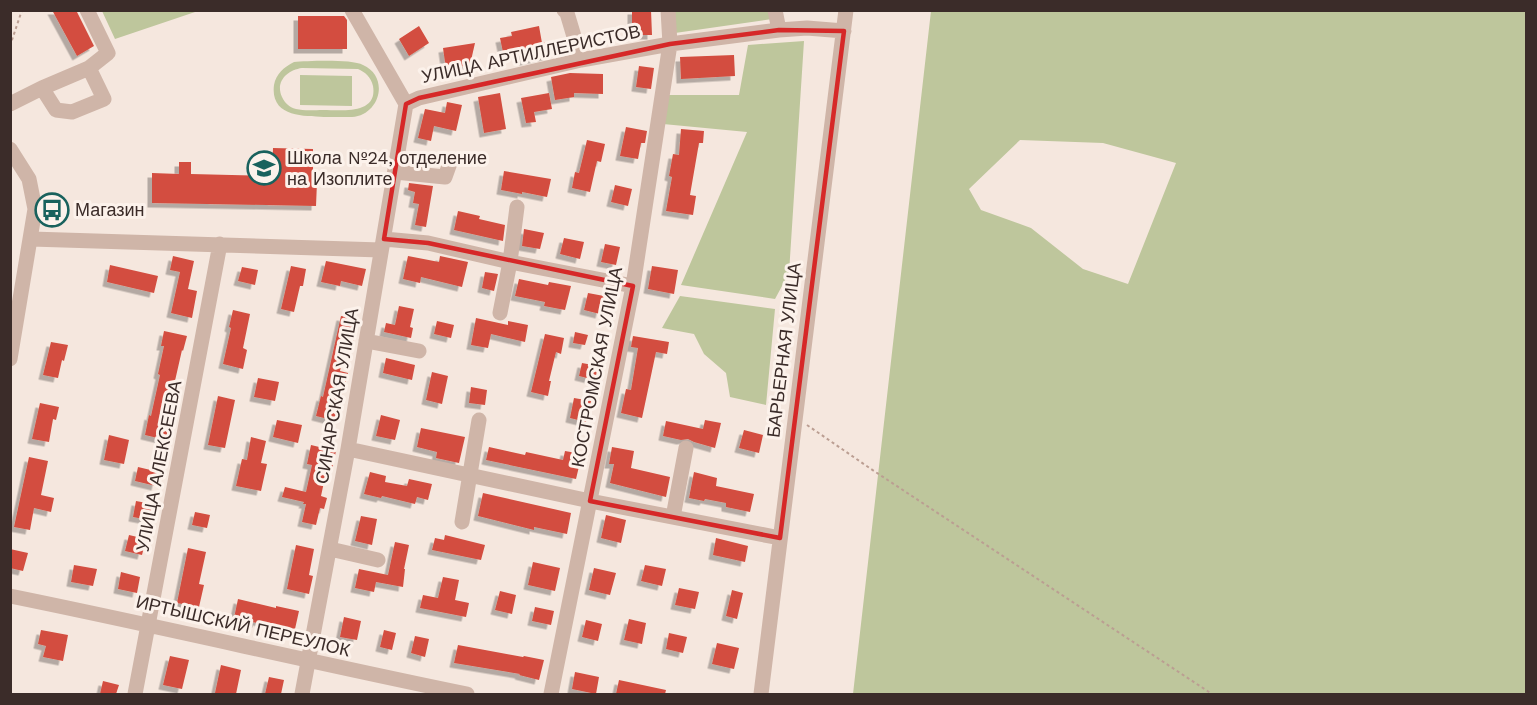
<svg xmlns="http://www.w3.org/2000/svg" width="1537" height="705" font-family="'Work Sans',sans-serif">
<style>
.green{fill:#bec69c;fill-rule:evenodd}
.building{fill:#d34e3f;filter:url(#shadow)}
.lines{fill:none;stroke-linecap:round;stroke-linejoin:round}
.path{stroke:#bb9e92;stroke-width:2;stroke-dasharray:3 3;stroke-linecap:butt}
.minor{stroke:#cfb5a8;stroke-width:15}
.marked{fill:none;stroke:#d62828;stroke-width:4.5;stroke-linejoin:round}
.labels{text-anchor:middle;stroke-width:6;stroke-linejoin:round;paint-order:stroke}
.street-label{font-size:18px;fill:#3b2c29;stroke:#fcf2eb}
.poi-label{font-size:18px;fill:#3b2c29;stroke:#fcf2eb;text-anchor:start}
</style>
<defs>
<filter id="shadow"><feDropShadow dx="-4.5" dy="4.5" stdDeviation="0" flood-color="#0004"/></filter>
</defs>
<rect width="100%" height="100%" fill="#f5e7de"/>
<!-- green -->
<path class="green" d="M102,11H198L115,39Z
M674,11H769L772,19L675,33Z
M931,11H1526V694H853ZM1020,140L1103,143L1176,163L1128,284L1083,269L1031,228L981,210L969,189Z
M804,41L789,273L775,299L681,285L747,132L663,124L668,95H739L748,45Z
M294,62C308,61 352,59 363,65C390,77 380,115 352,117C343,117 333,117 324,117C303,116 270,117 274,85C276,74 284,67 294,62ZM302,68L358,69C365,72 371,77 373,86C378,115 341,110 323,110C315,110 304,111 296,109C289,107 285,103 282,97C275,82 287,70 302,68Z
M300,75L352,76V106L300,105Z
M680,296L775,309L766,405L730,397L726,373L704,354L694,334L662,328Z"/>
<!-- building -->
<path class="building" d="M52,10H76L94,46L77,56Z
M632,10H651L652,35H632Z
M298,16H344L347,20V49H298Z
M419,26L429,43L409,56L399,39Z
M539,26L542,43L548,42L550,55L524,61L522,53L504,57L500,38L512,36L511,32Z
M475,43L470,65L446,69L443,48Z
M734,55L735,76L681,79L680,57Z
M639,66L654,68L651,89L636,87Z
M570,73L603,74V94L574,93V97L555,100L551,77Z
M500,93L506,129L484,133L478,97Z
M549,93L552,109L534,112L536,122L526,123L521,98Z
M447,102L462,105L456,131L434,126L431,141L418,138L425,109L445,113Z
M626,127L647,131L645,143H641L638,159L620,156Z
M681,129L704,131L703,143H699L690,195L696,196L693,215L666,211L672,177L669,176L673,154L679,155Z
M587,140L605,144L601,162L597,161L590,192L572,188L575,172L579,173Z
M273,148L313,149V182H317L316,206L152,203V173L179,174V162H191V174L272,176Z
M504,171L551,179L547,197L522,192V194L501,190Z
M409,183L433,186L426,227L415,225L419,204L413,203L415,192L408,190Z
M615,185L632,189L628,206L611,202Z
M458,211L480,216L479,219L505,225L503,241L454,230Z
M524,229L544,233L540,249L522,246Z
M564,238L584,242L580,259L560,254Z
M605,244L620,247L616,265L601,262Z
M173,256L194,261L188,289L197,291L192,318L171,313L180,272L170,270Z
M408,256L439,262L440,256L468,262L462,287L421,277L420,283L403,279Z
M326,261L366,269L362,286L341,281L340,286L321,282Z
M110,265L158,276L154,293L107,282Z
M291,266L306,269L303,286H300L294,312L281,309Z
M652,266L678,270L674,294L648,289Z
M242,267L258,270L255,285L238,281Z
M485,272L498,274L494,291L482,288Z
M519,279L548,285L549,282L571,286L565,310L544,306L545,302L515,296Z
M588,293L604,296L600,314L584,310Z
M399,306L414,309L410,327L413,328L411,338L384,332L386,323L395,325Z
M233,310L250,314L243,348L247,350L243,369L223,364L231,328L229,327Z
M341,316L358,319L352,348L345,346L340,371L348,373L336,421L316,416L321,396L323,397Z
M476,318L508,325V321L528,325L525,342L491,334L488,348L471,345Z
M437,321L454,325L451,338L434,334Z
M164,331L187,336L183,351L182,350L172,394L168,419L170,420L166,440L145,435L149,415L151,416L160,375L158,374L164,346H161Z
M575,332L588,335L585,345L573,343Z
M545,334L564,338L561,354L556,352L549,381H551L548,396L531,392Z
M633,336L669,342L667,354L656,352L642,418L621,413L626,389L631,390L638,348L631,347Z
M51,342L68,345L64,361L62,360L58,378L43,375Z
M386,358L415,365L412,380L383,373Z
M582,363L598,366L595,380L579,376Z
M432,372L448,376L442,404L426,400Z
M258,378L279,382L275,401L254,397Z
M471,387L487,390L485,405L469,403Z
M218,396L235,400L225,448L208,445Z
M574,398L591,401L586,422L570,418Z
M40,403L59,407L56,420L53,419L49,442L32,439Z
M381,415L400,420L395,440L376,436Z
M277,420L302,425L298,443L273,437Z
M705,420L721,423L715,448L694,442L688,439L681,440L663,436L666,421L703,429Z
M421,428L465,437L459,463L436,458L437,452L417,447Z
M744,430L763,435L759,453L739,448Z
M109,435L129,440L124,464L104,460Z
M251,437L266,441L261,463L267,464L261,491L236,486L242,459L247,460Z
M311,445L336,451L332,469L327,468L321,496L327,498L324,509L320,508L316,525L302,522L306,504H303L304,502L282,497L285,487L306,492L312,465L307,464Z
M489,447L525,455L526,452L563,460L565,451L582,454L576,479L486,460Z
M612,447L634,451L631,468L670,477L666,497L610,483L614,464H609Z
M29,457L48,461L41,495L54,498L51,512L34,508L30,530L14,527Z
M138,467L159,472L156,486L135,481Z
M370,472L386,476L385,482L407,486L409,479L432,484L428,500L417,497L415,504L382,496L381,498L364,494Z
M694,472L717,478L716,486L754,494L750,512L726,507V503L705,499L704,501L689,498Z
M483,493L571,513L567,534L534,527V530L478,516Z
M136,501L152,504L149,520L133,517Z
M195,512L210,515L207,528L192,525Z
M606,515L626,520L621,543L601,538Z
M361,516L377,519L372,545L355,541Z
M129,535L146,539L142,555L125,551Z
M445,535L485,545L481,560L432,550L435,538L444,540Z
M716,538L748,546L745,562L713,555Z
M395,542L409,545L404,569H405L403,587L376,582L374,592L355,588L359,569L388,575Z
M296,545L314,549L309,575L313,576L309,594L287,589Z
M188,548L206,552L199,584L204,585L199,607L177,603Z
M10,549L28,553L23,571L10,568Z
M533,562L560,568L555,591L528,585Z
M74,565L97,569L93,586L71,582Z
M645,565L666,569L662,586L641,581Z
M594,568L616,573L610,595L589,590Z
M121,572L140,577L137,593L118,589Z
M443,577L459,580L455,600L469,603L466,617L420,608L423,595L438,598Z
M679,588L699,592L695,609L675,605Z
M732,590L743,593L737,619L726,616Z
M500,591L516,595L512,614L495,610Z
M238,599L276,608V606L299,611L295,629L257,621V623L234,618Z
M535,607L554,611L551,625L532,621Z
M344,617L361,621L357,640L340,637Z
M629,619L646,623L642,644L624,640Z
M586,620L602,624L598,641L582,637Z
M41,630L68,635L63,661L43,657L46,646L38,644Z
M384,630L396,633L392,650L380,647Z
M669,633L687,637L683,653L666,649Z
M415,636L429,639L425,657L411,653Z
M717,643L739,648L734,669L712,664Z
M458,645L523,657L524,656L544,660L539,680L519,675L520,674L454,663Z
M170,656L189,660L182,689L163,685Z
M221,665L241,670L236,694H223L215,693Z
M575,672L599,677L596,694L572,689Z
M269,677L284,680L281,694H265Z
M619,680L666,690L665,694H616Z
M103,681L119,685L116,694H100Z"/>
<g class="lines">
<!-- path -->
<path class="path" d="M10,46L22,10
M807,425L871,469L1212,694"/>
<!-- minor -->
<path class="minor" d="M352,10L406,104
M564,10L567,13L581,60
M775,10L779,30
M42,88L89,68L108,53L87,10
M10,104L42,88L56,110L72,112L104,99L89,68
M406,104L419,98L581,60L670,44L779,30L807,28L844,31
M10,149L29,179L35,209L10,359
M395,172L445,177L450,163
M31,239L381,250
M384,239L428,243L510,262L633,286
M500,313L510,262L517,207
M366,341L419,351
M348,449L590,501L780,538
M673,517L686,448
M462,522L479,420
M330,549L378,560
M10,596C163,627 315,663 467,694
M135,694L220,244
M302,694L348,449L406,104
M551,694L633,286L670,44L668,10
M761,694L846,10"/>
</g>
<!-- marked area -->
<path class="marked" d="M779,30L844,31L780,538L590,501L633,286L428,243L384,239L406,104L419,98L670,44Z"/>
<!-- icons -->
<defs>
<g id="school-ring" transform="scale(1.725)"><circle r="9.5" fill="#fcf2eb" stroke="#19625d" stroke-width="1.5"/><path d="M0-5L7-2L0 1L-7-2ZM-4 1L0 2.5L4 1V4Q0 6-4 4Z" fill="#19625d"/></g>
<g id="bus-ring" transform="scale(1.725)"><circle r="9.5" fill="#fcf2eb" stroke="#19625d" stroke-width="1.5"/><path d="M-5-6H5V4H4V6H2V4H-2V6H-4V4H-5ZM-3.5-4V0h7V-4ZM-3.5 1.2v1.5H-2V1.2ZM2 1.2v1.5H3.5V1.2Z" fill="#19625d"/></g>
</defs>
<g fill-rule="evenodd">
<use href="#school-ring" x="264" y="168"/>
<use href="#bus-ring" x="52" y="210"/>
</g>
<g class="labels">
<!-- street labels -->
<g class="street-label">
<text transform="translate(531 54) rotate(-12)" y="6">УЛИЦА АРТИЛЛЕРИСТОВ</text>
<text transform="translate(784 350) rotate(-83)" y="6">БАРЬЕРНАЯ УЛИЦА</text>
<text transform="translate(597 367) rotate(-79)" y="6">КОСТРОМСКАЯ УЛИЦА</text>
<text transform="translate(337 396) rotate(-80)" y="6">СИНАРСКАЯ УЛИЦА</text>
<text transform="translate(159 466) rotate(-79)" y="6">УЛИЦА АЛЕКСЕЕВА</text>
<text transform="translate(243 626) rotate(13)" y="6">ИРТЫШСКИЙ ПЕРЕУЛОК</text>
</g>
<!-- poi labels -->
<g class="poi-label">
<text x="287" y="164">Школа №24, отделение<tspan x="287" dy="21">на Изоплите</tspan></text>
<text x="75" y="216">Магазин</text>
</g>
</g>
<!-- border -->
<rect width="1537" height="705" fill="none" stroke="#3b2c29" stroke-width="24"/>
</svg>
